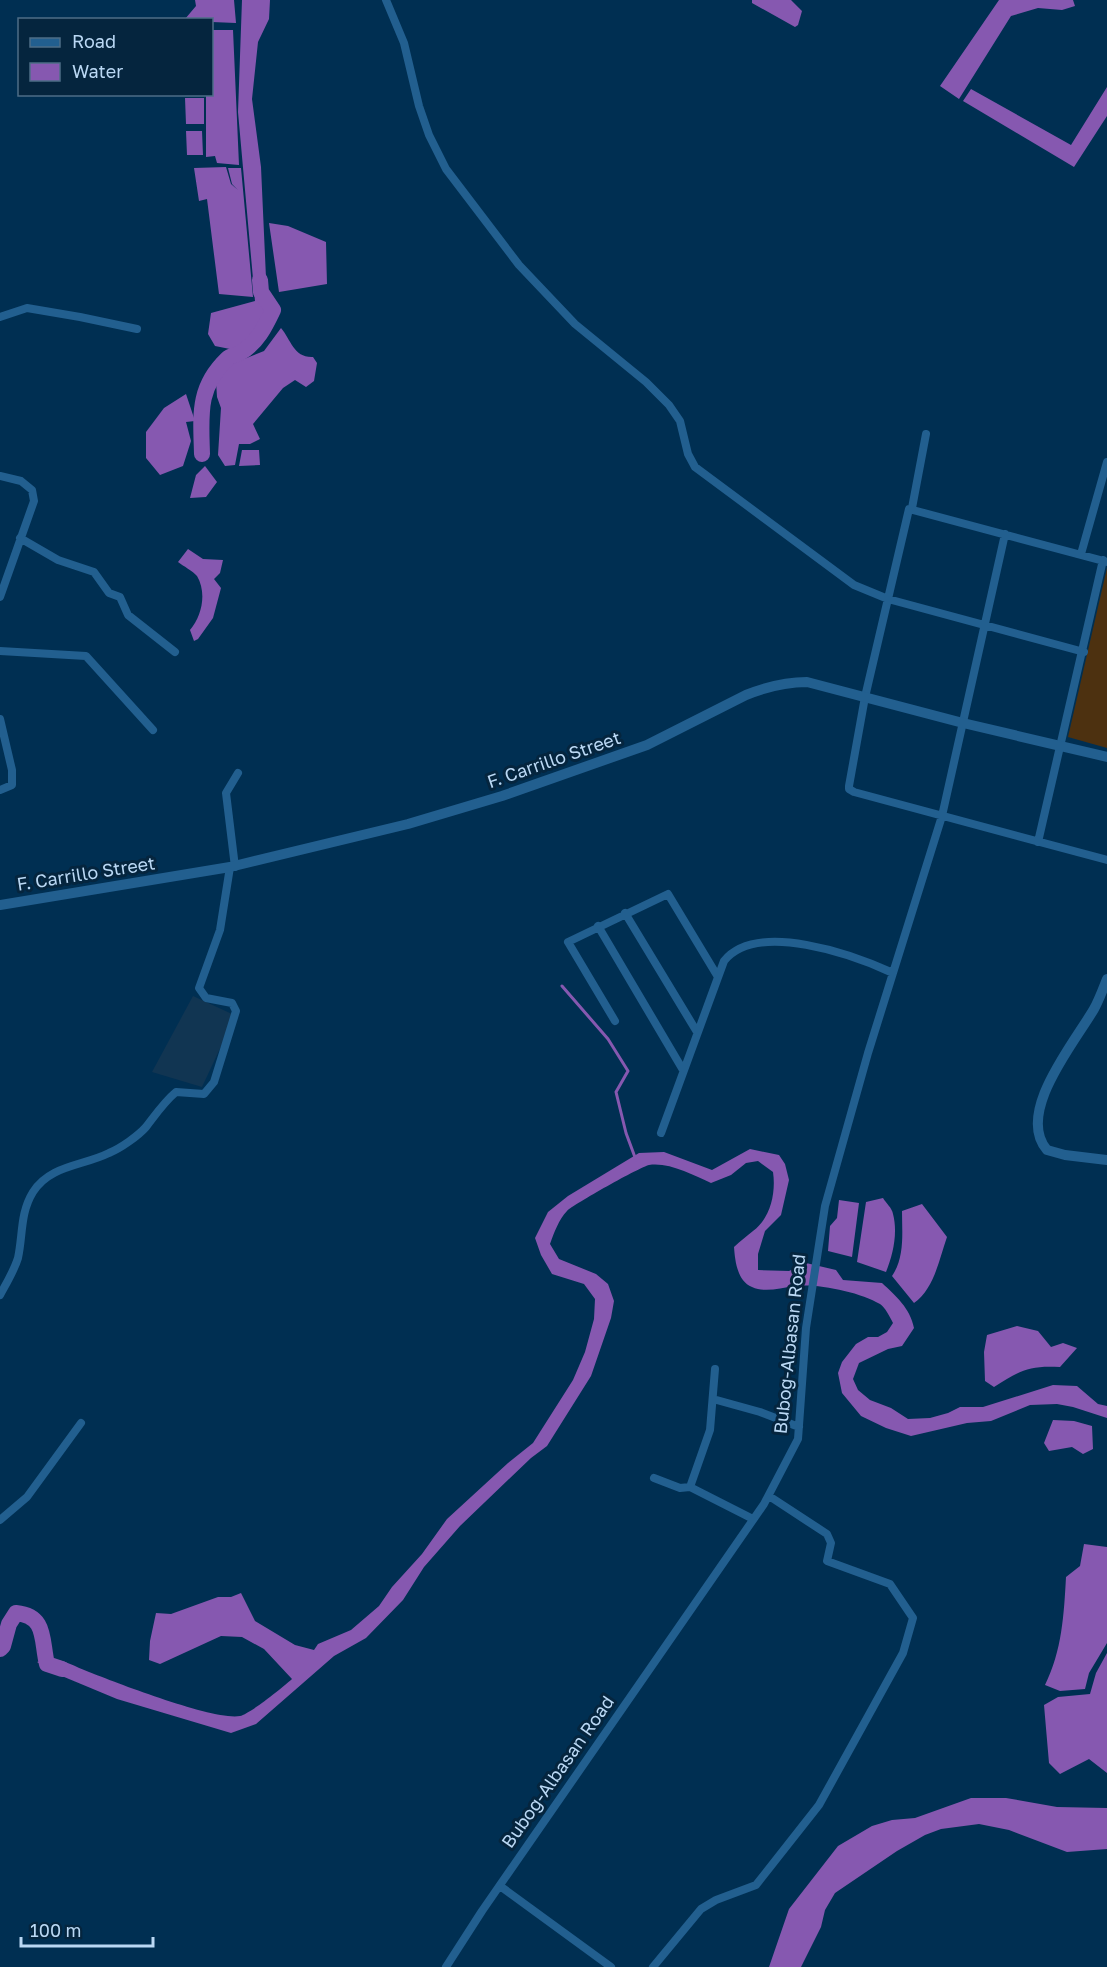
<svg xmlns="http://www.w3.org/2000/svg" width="1107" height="1967" font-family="'Golos Text',sans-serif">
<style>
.built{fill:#113552}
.green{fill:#4d3110}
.water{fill:#8658b0}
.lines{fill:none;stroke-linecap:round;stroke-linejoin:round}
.stream{stroke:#8658b0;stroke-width:3}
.river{stroke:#8658b0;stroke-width:16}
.minor{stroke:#225f8f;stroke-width:8}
.tertiary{stroke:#225f8f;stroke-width:10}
.labels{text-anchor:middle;stroke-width:6;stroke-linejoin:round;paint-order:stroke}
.street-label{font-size:18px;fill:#bad8f4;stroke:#05253e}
</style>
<rect width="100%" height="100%" fill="#002f52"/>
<!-- built -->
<path class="built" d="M193,996L232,1014L224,1040L202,1087L152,1072Z"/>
<!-- green -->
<path class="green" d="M1107,568V748L1068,737Z"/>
<!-- water -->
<path class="water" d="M195,0H234L236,23L212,22V20L185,19L196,6Z
M242,0H270L269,19L258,42L252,99L261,167L267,300L262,320L240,351L215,346L208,334L211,313L255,301L238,112Z
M752,0H791L802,11L798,25L795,27L752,3Z
M999,0H1073L1075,6L1062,10L1038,8L1011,16L959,99L940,86Z
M212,30H233L239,165L217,163L215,156L206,157V95H187L212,94Z
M1107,87V116L1074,167L963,101L971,89L1071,145Z
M185,98H204V124H186Z
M186,131H202L203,155H187Z
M226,167L231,184L238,190L232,184L228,168H241L253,297L219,294L207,199L199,201L194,168Z
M269,223L288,226L326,242L327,284L279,292Z
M281,328C291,340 294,358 313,357L317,363L314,381L306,387L295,380L283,388L253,424L260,439L250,444H239L235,465L225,466L218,455L221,408L217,397L216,381L229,365L264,351Z
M186,394L195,421L186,422L191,441L183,466L160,475L146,458V432L164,408Z
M242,450H259L260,465L239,466Z
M205,466L217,482L206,497L190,498L196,475Z
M188,549L203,559L223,560L220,573L214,579L221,588L213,618L198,639L194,641L190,630C202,616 207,593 197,576C193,571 183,566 178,562Z
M750,1149L779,1155L785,1164L789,1180L781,1215L765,1231L758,1254V1270L789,1271L806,1263L836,1270L843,1280L882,1283C896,1296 910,1308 914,1328L902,1346L888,1349L859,1363L853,1379L858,1390L870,1400L891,1408L908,1419L930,1418L948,1413L960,1407H983L1053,1385L1077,1386L1098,1404L1107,1406V1418L1073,1407L1057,1404L1030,1405L991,1421L967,1423L911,1436L886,1428L861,1416L842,1393L838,1373L842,1362L856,1344L868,1337H878L887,1332L893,1323C890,1317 885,1307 880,1304C860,1292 817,1283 794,1286C780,1288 765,1293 752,1287C737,1281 735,1260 734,1247C740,1241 747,1236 753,1231C771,1218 776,1192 773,1172L758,1161L746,1163L731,1175L711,1183C693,1175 669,1162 649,1165C640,1167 574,1204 567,1211C559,1219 554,1233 550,1244L559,1259L596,1274L608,1284L614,1301L611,1318L591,1376L547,1446L531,1458L460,1526L424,1567L403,1600L366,1638L334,1656L256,1724L231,1733L117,1699L57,1674L37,1662C60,1655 69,1665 89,1672C117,1683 215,1721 240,1716C250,1714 283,1687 292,1679L264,1649L242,1637L221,1636L160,1664L149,1660L150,1641L156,1613L171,1614L218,1597H231L241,1593L255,1621L295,1645L314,1650L318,1644L351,1630L379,1606L392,1587L422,1554L447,1519L508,1463L533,1443L573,1380L585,1352L594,1319L595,1299L584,1284L552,1274L541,1255L535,1238L548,1212L568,1196L639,1153L664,1152L712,1170Z
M883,1198C886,1203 892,1208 893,1214C898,1233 893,1255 886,1272L857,1262L866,1202Z
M839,1200L859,1203L852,1257L828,1251L830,1226L837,1218Z
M922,1204L947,1237C939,1260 934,1289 914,1303L892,1276C905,1257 902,1233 902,1211Z
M1017,1326L1038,1331L1051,1347L1063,1343L1077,1348L1060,1367C1029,1365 1019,1371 994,1387L985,1381L984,1352L987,1335Z
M1053,1420L1074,1421L1092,1426L1093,1449L1083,1454L1072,1447L1049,1451L1044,1443Z
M1084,1544L1107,1547V1643L1089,1673L1085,1689L1060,1691L1045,1685C1062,1651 1064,1614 1066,1577L1080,1566Z
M1107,1653V1773L1089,1759L1060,1774L1049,1763L1044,1705L1058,1697L1090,1694L1096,1673Z
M971,1798H1006L1057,1807L1107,1808V1849L1067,1852L1009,1830L979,1824L941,1829L925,1835L897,1851L835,1893L825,1910L821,1927L801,1967H769L789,1909L838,1846L872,1826L892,1820L915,1818Z"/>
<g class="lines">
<!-- stream -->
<path class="stream" d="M562,986L608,1039L628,1071L616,1092L626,1133L636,1160"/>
<!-- river -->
<path class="river" d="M202,454C201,415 197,388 227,359C231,355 235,356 240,353C257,343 265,327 273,310L261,292L260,280
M0,1649L3,1646L9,1624L16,1613C47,1616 41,1640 47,1664L62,1669"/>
<!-- minor -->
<path class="minor" d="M386,0L404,43L419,106L429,135L446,169L519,265L575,324L646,382L669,405L680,421L688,454L695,467L854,585L888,599L1084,652
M0,317L27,308L80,317L137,329
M0,476L21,481L32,490L34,501L0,597
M912,508L926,434
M20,538L58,560L94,572L109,593L120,597L128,615L175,652
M1081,554L1107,462
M1107,562L909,509L865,697L849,786V789L854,792L1107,860
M0,651L86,656L153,730
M0,719L12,770V785L0,790
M1038,842L1103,560
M235,867L226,793L238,773
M625,913L697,1032
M598,926L683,1070
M615,1021L568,942L668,894L718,977
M661,1133L724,961C757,920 854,955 893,973
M0,1295C6,1284 14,1271 18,1258C23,1235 20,1213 33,1192C50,1165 83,1166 109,1153C121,1148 138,1136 146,1127C156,1114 164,1102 176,1092L204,1094L214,1082L236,1011L232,1003L206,998L199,988L220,930L230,867
M713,1399L760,1412L799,1427
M654,1478L680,1488L690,1487L710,1430L715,1369
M690,1487L753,1519
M0,1520L27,1497L81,1423
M500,1886L611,1967
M446,1967L482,1911L764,1504L798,1439L806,1328L825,1206L868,1053L942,816L1005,534
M653,1967L701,1909L716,1900L756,1885L819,1805L903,1653L913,1618L890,1584L827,1561L831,1543L827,1534L769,1496"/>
<!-- tertiary -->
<path class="tertiary" d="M0,905L230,867L408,824L502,796L647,745L746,695C766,687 785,682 807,682L963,723L1107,757
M1107,979C1103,989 1099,1000 1094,1009C1075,1042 1015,1113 1047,1150L1065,1155L1107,1160"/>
</g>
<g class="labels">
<!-- street labels -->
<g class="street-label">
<text transform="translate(554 760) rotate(-19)" y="6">F. Carrillo Street</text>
<text transform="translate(86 874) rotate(-9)" y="6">F. Carrillo Street</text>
<text transform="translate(790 1344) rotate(-84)" y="6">Bubog-Albasan Road</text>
<text transform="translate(558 1772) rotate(-55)" y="6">Bubog-Albasan Road</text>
</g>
</g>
<!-- legend -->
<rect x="18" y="18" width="195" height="78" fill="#05253e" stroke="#4d6d87" stroke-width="1.5"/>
<rect x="30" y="38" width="30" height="9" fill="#225f8f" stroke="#4d6d87" stroke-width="1.5"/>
<text x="72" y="48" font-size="18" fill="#bad8f4">Road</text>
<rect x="30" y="63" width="30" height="18" fill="#8658b0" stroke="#4d6d87" stroke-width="1.5"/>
<text x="72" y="78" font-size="18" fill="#bad8f4">Water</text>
<!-- scale -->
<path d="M21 1937v9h132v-9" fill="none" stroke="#bad8f4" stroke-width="3"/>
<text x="30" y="1937" font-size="18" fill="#bad8f4" stroke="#05253e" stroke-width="4.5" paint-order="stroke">100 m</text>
</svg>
